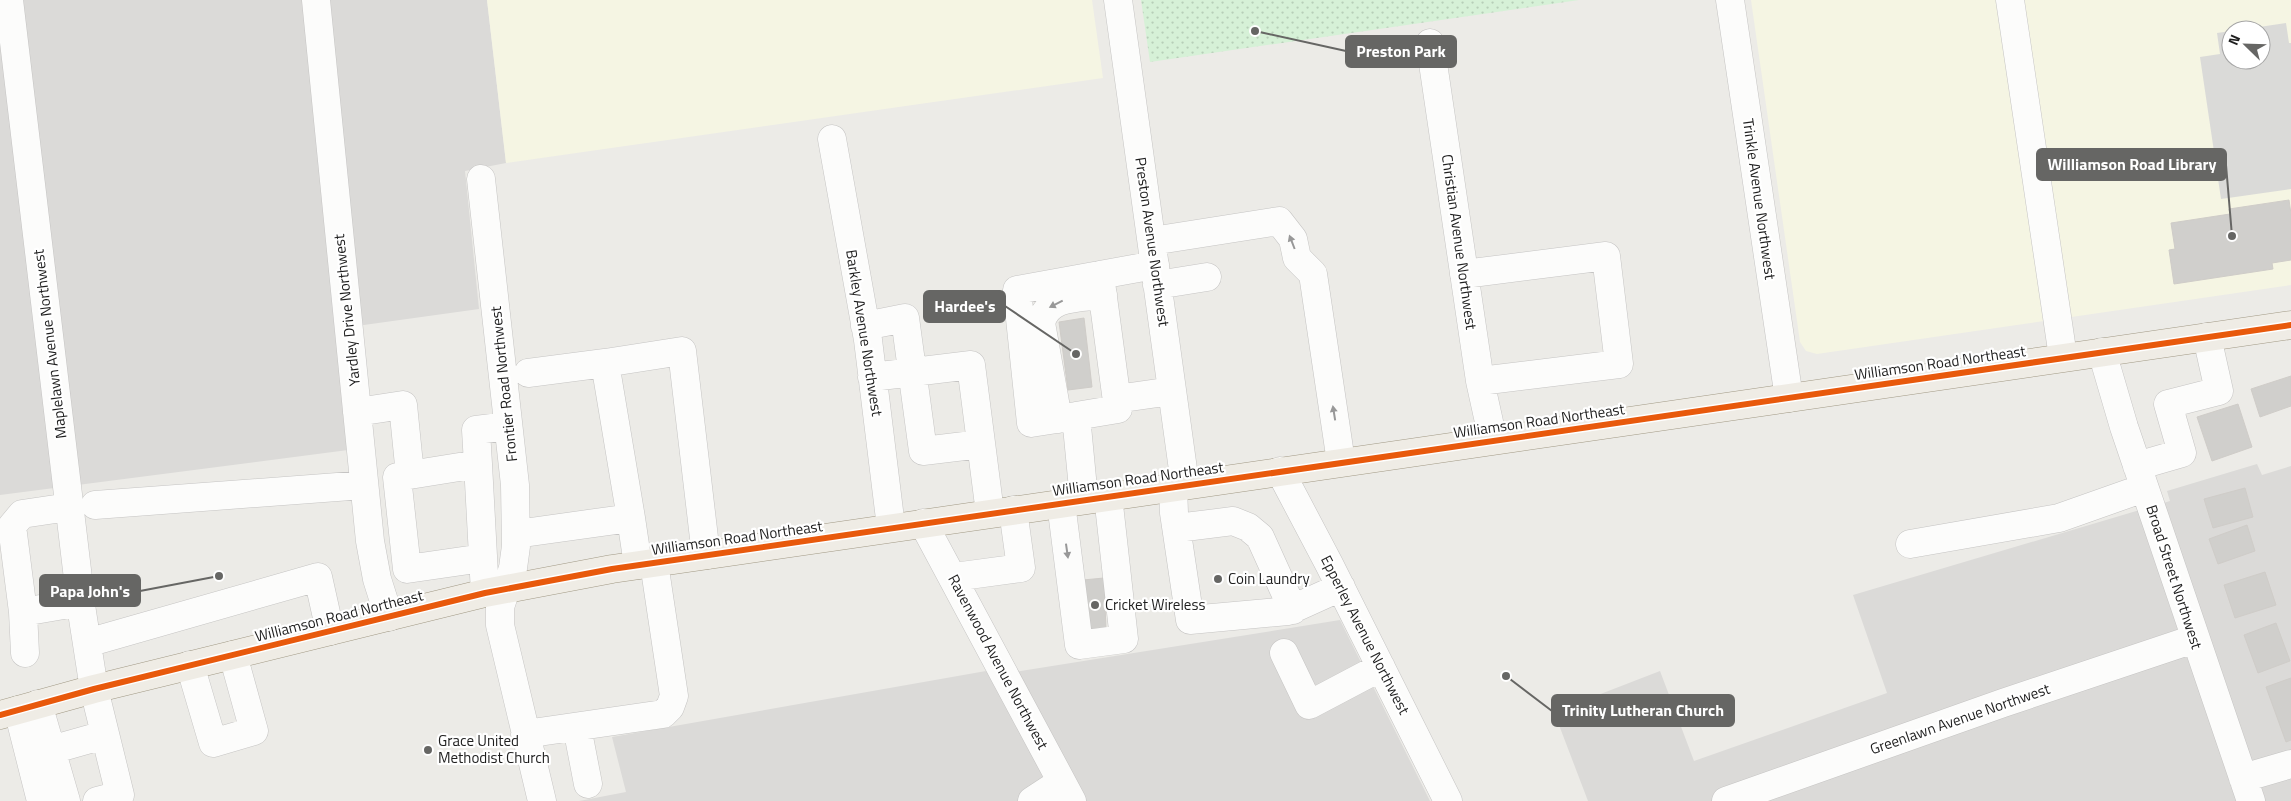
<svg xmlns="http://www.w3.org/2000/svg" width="2291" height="801" font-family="'Titillium Web',sans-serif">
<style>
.residential{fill:#dbdad8}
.education{fill:#f5f5e3;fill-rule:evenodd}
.religious{fill:#dadad8}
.park{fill:url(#park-dots)}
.building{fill:#d0cfcc;stroke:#cfccc8}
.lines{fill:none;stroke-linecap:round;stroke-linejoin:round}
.minor-casing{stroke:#c5c4c3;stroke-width:29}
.major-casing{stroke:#a19985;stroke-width:29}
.minor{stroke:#fcfcfb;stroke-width:28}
.major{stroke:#efece5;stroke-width:28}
.cycleway-casing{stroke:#fff;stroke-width:9}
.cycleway{stroke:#e8590c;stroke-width:6}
.oneway{fill:#989898}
.poi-dot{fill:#666664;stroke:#fff;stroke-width:2}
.labels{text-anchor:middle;stroke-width:4.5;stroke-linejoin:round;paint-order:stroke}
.street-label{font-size:15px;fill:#1e1e1e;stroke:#fff}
.poi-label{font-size:15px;fill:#1e1e1e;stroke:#fff;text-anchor:start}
.leader{fill:none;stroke:#666664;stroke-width:2}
.callout-dot{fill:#666664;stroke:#fff;stroke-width:2}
.callout{fill:#666664;stroke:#666664;stroke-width:2}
.callout-label{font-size:16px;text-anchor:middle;font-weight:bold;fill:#fff}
</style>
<defs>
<pattern id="park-dots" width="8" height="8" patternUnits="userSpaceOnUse" patternTransform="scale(1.25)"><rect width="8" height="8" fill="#d6f1d7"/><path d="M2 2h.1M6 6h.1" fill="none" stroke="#b7ceb8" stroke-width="1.8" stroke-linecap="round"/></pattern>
</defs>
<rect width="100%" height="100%" fill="#ecebe7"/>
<!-- residential -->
<path class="residential" d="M0,0H487L506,163L465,171L479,309L335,329L348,450L0,495Z
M2257,464L2262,475L2291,466V801H1588L1554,712L1660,671L1694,761L1887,693L1853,595L2170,501L2167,491Z
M1340,620L1430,801H579L626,792L612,737L986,671L990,676Z"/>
<!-- education -->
<path class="education" d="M487,0H1092L1103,78L506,163Z
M1751,0H2291V285L1817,354L1806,351L1800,342ZM2231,30H2261V60H2231Z"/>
<!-- religious -->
<path class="religious" d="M2286,23L2289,43H2291V189L2221,199L2200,57L2220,54L2217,33L2231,31V60H2261V30H2239Z"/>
<!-- park -->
<path class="park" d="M1141,0H1579L1150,62Z"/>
<!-- building -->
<path class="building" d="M2289,200L2291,214V260L2272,263L2273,269L2174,284L2169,250L2175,249L2171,223L2230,214L2229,209Z
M1084,318L1092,387L1068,390L1059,322Z
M2291,376V406L2260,417L2251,389Z
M2238,404L2252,447L2212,461L2197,417Z
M2245,488L2253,517L2213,528L2204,499Z
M2247,525L2255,551L2218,564L2209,539Z
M2265,572L2276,605L2235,618L2224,585Z
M1104,578L1106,630L1085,632L1083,580Z
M2276,623L2290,661L2258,673L2244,635Z
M2291,678V740L2286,742L2266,687Z"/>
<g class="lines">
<!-- minor casing -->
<g class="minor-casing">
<path id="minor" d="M9,0L82,612L94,689L120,795L97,801
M316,0L370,541L377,579L389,617
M1118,0L1185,484
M1730,0L1789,398
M2010,0L2063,357
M1430,43L1480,381L1493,440
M832,139L868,340L891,527
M481,179L515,485L516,546L513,568L500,607V625L542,801
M1152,241L1279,221L1293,239L1297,258L1313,274L1341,462
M1464,274L1606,256L1619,364L1480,381
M1157,285L1207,277
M865,326L905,318L923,451L981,444
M2102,352L2124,427L2251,801
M605,363L682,351L706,555
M872,377L971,365L990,513
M1116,399L1172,391
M357,412L403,405L410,475
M1076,416L1118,409L1100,275
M1058,419L1041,323C1047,295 1081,298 1103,295
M478,464L476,430L508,426
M2137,466L2182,453L2168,404L2219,391L2207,337
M1280,471L1329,564L1448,801
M1173,486L1174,513L1190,620L1288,611L1341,587
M1084,499L1076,416L1031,423L1017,290L1155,265
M1061,503L1079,645L1124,639L1108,496
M95,505L364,485
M69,507L22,514L12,526L23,612L81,602
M631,518L638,565
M923,523L1072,801
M1177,528L1233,521L1248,527L1260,537L1293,610
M516,534L631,518L605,363L528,373
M1910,544L2059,518L2144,488
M483,558L407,569L397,477L478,464L485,593
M954,577L1021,568L1013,510
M23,612L25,653
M87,643L318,577L330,631
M1284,653L1309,705L1381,667
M190,665L213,743L254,731L233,655
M38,704L66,801
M18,710L41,801
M577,727L588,784
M525,734L663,714L670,707L674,696L654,563
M51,750L104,735
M2243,778L2291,764
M1032,801L1061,782
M1726,801L2003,703L2194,639"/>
</g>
<!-- major casing -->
<g class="major-casing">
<path id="major" d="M0,715L94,689L485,593L612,569L2291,325"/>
</g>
<!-- minor -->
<use href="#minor" class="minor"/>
<!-- major -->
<use href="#major" class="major"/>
<!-- cycleway casing -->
<g class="cycleway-casing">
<path id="cycleway" d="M0,715L94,689L485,593L612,569L2291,325"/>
</g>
<!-- cycleway -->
<use href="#cycleway" class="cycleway"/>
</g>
<!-- one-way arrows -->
<defs><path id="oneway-solid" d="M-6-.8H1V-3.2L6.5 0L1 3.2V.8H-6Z" transform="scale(1.25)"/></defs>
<g class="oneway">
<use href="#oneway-solid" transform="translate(1292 242) rotate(-111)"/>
<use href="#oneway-solid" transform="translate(1056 304) rotate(153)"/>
<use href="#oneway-solid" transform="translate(1334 413) rotate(-99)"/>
<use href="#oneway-solid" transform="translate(1067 551) rotate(82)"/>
</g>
<!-- markers -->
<g class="poi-dot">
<circle cx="1218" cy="579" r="5"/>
<circle cx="1095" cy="605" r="5"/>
<circle cx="428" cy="750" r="5"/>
</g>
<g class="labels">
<!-- street labels -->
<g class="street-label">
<text transform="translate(1759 199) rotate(82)" y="5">Trinkle Avenue Northwest</text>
<text transform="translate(1152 242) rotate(82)" y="5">Preston Avenue Northwest</text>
<text transform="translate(1459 242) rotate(82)" y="5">Christian Avenue Northwest</text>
<text transform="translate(347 310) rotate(-96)" y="5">Yardley Drive Northwest</text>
<text transform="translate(864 333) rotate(81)" y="5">Barkley Avenue Northwest</text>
<text transform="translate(50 344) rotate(-97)" y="5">Maplelawn Avenue Northwest</text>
<text transform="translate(1940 363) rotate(-8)" y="5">Williamson Road Northeast</text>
<text transform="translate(504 384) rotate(-96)" y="5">Frontier Road Northwest</text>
<text transform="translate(1539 421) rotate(-8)" y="5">Williamson Road Northeast</text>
<text transform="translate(1138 479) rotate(-8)" y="5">Williamson Road Northeast</text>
<text transform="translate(737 538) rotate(-8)" y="5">Williamson Road Northeast</text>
<text transform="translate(2174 577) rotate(72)" y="5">Broad Street Northwest</text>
<text transform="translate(339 616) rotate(-14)" y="5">Williamson Road Northeast</text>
<text transform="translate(1365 635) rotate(63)" y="5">Epperley Avenue Northwest</text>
<text transform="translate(998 662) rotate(62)" y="5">Ravenwood Avenue Northwest</text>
<text transform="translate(1960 719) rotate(-19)" y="5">Greenlawn Avenue Northwest</text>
</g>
<!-- poi labels -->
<g class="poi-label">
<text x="1228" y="584">Coin Laundry</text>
<text x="1105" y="610">Cricket Wireless</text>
<text x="438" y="746">Grace United<tspan x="438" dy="17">Methodist Church</tspan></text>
</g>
</g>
<!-- callouts -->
<path class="leader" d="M1255 31L1346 51M2232 236L2226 165M1076 354L1005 306M219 576L140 591M1506 676L1552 711"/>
<g class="callout-dot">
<circle cx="1255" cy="31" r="5"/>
<circle cx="2232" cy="236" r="5"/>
<circle cx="1076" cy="354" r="5"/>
<circle cx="219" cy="576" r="5"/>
<circle cx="1506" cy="676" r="5"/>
</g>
<g class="callout">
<rect x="1346" y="36" width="110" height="31" rx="5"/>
<rect x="2037" y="149" width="189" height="31" rx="5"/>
<rect x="924" y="291" width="81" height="31" rx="5"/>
<rect x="40" y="575" width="100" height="31" rx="5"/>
<rect x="1552" y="695" width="182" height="31" rx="5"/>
</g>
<g class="callout-label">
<text x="1401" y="57">Preston Park</text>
<text x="2132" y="170">Williamson Road Library</text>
<text x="965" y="312">Hardee's</text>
<text x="90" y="597">Papa John's</text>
<text x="1643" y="716">Trinity Lutheran Church</text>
</g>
<!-- north arrow -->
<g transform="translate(2246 45) rotate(293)"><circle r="24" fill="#ffffff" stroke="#a5a5a5"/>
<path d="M0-4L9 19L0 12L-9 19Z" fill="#666664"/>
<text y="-8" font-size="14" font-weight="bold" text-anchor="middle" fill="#1e1e1e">N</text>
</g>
</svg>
